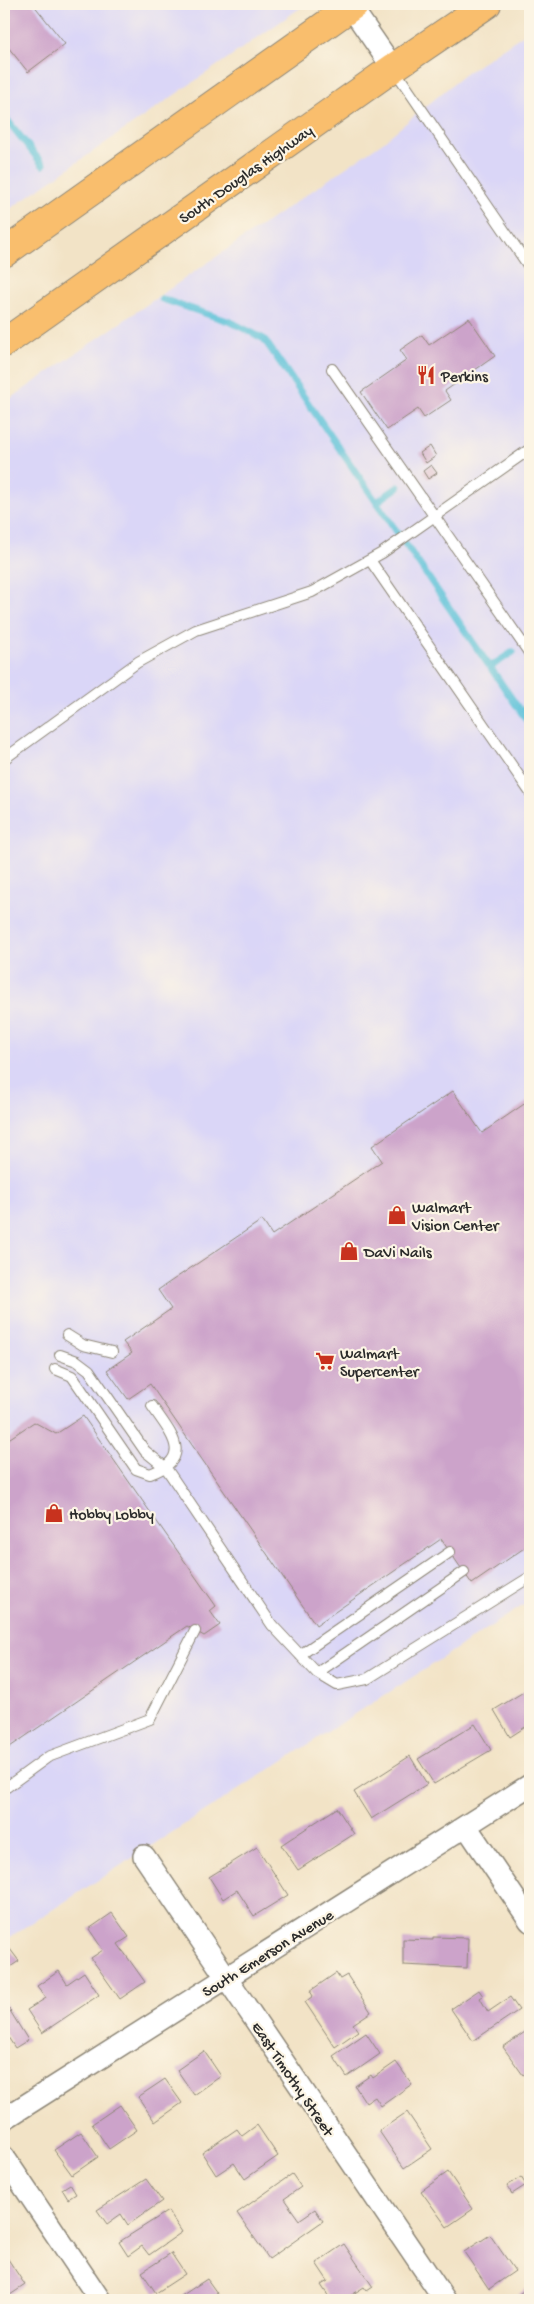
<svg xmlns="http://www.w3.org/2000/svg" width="534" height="2304" font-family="'Gochi Hand',sans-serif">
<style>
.built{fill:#dad6f7}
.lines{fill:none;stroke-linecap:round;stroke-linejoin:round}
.stream{stroke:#5cc1da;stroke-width:7}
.building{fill:#cca3ca}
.lane-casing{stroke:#8e8778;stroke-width:12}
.street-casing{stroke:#8e8778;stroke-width:24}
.highway-casing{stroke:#8e8778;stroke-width:30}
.lane{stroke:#fff;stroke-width:10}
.street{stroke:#fff;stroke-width:21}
.highway{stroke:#f9be6d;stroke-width:28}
.labels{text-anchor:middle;stroke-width:4.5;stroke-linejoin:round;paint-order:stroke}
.street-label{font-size:16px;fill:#2b2b2b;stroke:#fcf5e5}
.poi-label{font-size:16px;fill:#2b2b2b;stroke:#fcf5e5;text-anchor:start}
</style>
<rect width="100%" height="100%" fill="#fcf5e5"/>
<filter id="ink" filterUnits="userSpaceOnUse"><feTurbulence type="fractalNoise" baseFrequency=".02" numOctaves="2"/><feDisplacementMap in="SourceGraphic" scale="10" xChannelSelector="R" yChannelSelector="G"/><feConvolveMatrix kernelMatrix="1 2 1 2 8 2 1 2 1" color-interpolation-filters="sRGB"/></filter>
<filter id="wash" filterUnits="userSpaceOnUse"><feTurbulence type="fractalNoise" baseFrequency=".0096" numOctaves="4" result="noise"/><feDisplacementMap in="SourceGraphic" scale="20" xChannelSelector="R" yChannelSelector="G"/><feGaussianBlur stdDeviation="1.12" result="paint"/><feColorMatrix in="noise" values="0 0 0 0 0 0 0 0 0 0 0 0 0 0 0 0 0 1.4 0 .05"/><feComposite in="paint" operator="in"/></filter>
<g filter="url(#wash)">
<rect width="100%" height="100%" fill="#f2e3c6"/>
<!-- built -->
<path class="built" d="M4,4H306L4,213Z
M530,30V1601L4,1941V403L383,142L465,74Z"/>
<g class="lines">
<!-- stream -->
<path class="stream" d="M4,116L43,165
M162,299L231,322L264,339L530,725
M377,502L398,487
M490,667L513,652
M521,712L530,706"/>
</g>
<g id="blocks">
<!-- building -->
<path class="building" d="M4,4H33L65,44L28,72L4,42Z
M469,318L495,356L445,391L451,400L424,418L418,409L387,430L361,392L407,360L400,350L422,335L429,345Z
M430,446L436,456L426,463L420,453Z
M431,465L437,473L428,479L423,471Z
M453,1091L482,1133L530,1100V1544L472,1584L441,1539L316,1625L150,1384L128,1399L107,1370L132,1353L123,1342L171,1309L158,1290L262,1220L272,1235L382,1161L372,1146Z
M83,1416L216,1606L210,1611L220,1625L204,1636L187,1626L4,1751V1442L34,1422L56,1434Z
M530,1688V1724L510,1737L494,1710Z
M475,1724L491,1750L434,1784L418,1759Z
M410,1756L427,1784L371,1819L354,1792Z
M337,1808L354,1834L298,1870L281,1845Z
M257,1847L288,1895L254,1916L237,1890L223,1899L209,1877Z
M112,1913L129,1937L118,1944L145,1982L120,1999L91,1958L103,1950L89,1929Z
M433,1937L468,1938L467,1968L403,1965V1939L433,1940Z
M10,1949L19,1961L7,1969L4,1964V1953Z
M59,1971L67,1984L84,1972L99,1995L42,2033L27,2010L46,1998L37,1986Z
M336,1973L340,1979L347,1975L371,2012L353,2024L358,2031L335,2047L305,2002L313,1996L310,1991Z
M479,1990L483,1996L480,1998L488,2012L510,1997L519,2010L473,2041L451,2009Z
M4,2001L28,2040L15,2048L6,2034L4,2036Z
M528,2030L530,2034V2079L526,2073L523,2075L503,2047Z
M366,2033L380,2054L347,2077L333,2056Z
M204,2051L221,2076L194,2095L177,2070Z
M396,2062L412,2084L381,2106L375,2097L366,2103L355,2086L371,2075L373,2078Z
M165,2079L182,2103L155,2122L138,2097Z
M120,2105L137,2130L109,2149L92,2124Z
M407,2112L432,2149L404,2168L379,2131Z
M257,2125L278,2156L245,2179L234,2163L216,2175L202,2153L237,2129L242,2136Z
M81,2132L98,2157L72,2175L54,2150Z
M448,2172L473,2209L447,2227L421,2191Z
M292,2174L301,2187L284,2199L299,2220L315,2209L323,2221L269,2259L237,2213Z
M521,2177L526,2185L512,2194L507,2186Z
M146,2179L162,2201L128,2225L121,2214L107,2224L97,2210Z
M70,2184L76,2194L68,2199L62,2189Z
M168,2211L182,2232L149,2255L142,2246L128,2256L119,2242Z
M490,2235L515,2271L489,2289L464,2252Z
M344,2244L373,2287L367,2291L364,2287L344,2300L340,2297L331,2300L321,2285L328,2281L316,2263Z
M4,2253L25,2285L4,2299Z
M171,2253L185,2274L156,2293L142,2272Z
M207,2279L222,2300H175Z
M530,2286V2300H523L519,2294Z"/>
</g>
</g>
<g filter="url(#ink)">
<use href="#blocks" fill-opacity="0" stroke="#8e8778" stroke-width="1"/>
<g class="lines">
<!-- lane casing -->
<g class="lane-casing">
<path id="lane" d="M394,69L530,268
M332,369L530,654
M370,560L530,792
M4,759L138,662L196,630L312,592L382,553L530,449
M67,1335L83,1345L112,1352
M60,1355L77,1361L89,1370L145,1451L166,1468L272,1625L317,1673L337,1685L367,1679L530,1577
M55,1369L72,1376L136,1469L150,1474C195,1458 171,1434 152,1406
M300,1655L450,1552
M317,1673L464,1572
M4,1789L48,1757L150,1719L195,1631"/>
</g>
<!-- street casing -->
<g class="street-casing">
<path id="street" d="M349,4L393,68
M466,1826L530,1921
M144,1856L445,2300
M4,2119L530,1785
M4,2157L100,2300"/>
</g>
<!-- highway casing -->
<g class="highway-casing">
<path id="highway" d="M4,253L355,4
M4,343L393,68L487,4"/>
</g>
<!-- lane -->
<use href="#lane" class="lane"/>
<!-- street -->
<use href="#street" class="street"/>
<!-- highway -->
<use href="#highway" class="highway"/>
</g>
</g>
<!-- icons -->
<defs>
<g id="restaurant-bare" transform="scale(1.5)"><path d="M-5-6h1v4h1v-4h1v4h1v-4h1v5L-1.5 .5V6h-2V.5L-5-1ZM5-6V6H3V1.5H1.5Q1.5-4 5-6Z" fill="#c8321e" stroke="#fcf5e5" stroke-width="2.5" paint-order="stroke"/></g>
<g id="shop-bare" transform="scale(1.5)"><path d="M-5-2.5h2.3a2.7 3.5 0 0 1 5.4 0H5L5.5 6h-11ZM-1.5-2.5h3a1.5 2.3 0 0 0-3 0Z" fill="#c8321e" stroke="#fcf5e5" stroke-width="2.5" paint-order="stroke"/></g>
<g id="supermarket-bare" transform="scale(1.5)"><path d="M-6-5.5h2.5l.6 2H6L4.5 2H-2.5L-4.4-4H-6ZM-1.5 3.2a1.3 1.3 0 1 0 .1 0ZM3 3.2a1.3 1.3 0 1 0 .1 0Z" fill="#c8321e" stroke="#fcf5e5" stroke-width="2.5" paint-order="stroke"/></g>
</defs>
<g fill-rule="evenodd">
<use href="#restaurant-bare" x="426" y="375"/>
<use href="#shop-bare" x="397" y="1215"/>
<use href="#shop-bare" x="349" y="1251"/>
<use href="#supermarket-bare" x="325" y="1361"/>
<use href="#shop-bare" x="54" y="1513"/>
</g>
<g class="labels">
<!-- street labels -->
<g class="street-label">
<text transform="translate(245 173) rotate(-35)" y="6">South Douglas Highway</text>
<text transform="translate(267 1952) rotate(-32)" y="6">South Emerson Avenue</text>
<text transform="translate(294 2078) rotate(56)" y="6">East Timothy Street</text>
</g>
<!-- poi labels -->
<g class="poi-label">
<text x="441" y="381">Perkins</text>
<text x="412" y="1212">Walmart<tspan x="412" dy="18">Vision Center</tspan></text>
<text x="364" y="1257">DaVi Nails</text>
<text x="340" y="1358">Walmart<tspan x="340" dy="18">Supercenter</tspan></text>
<text x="69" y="1519">Hobby Lobby</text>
</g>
</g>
<!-- margin -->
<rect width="534" height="2304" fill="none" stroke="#fcf5e5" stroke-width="20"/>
</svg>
